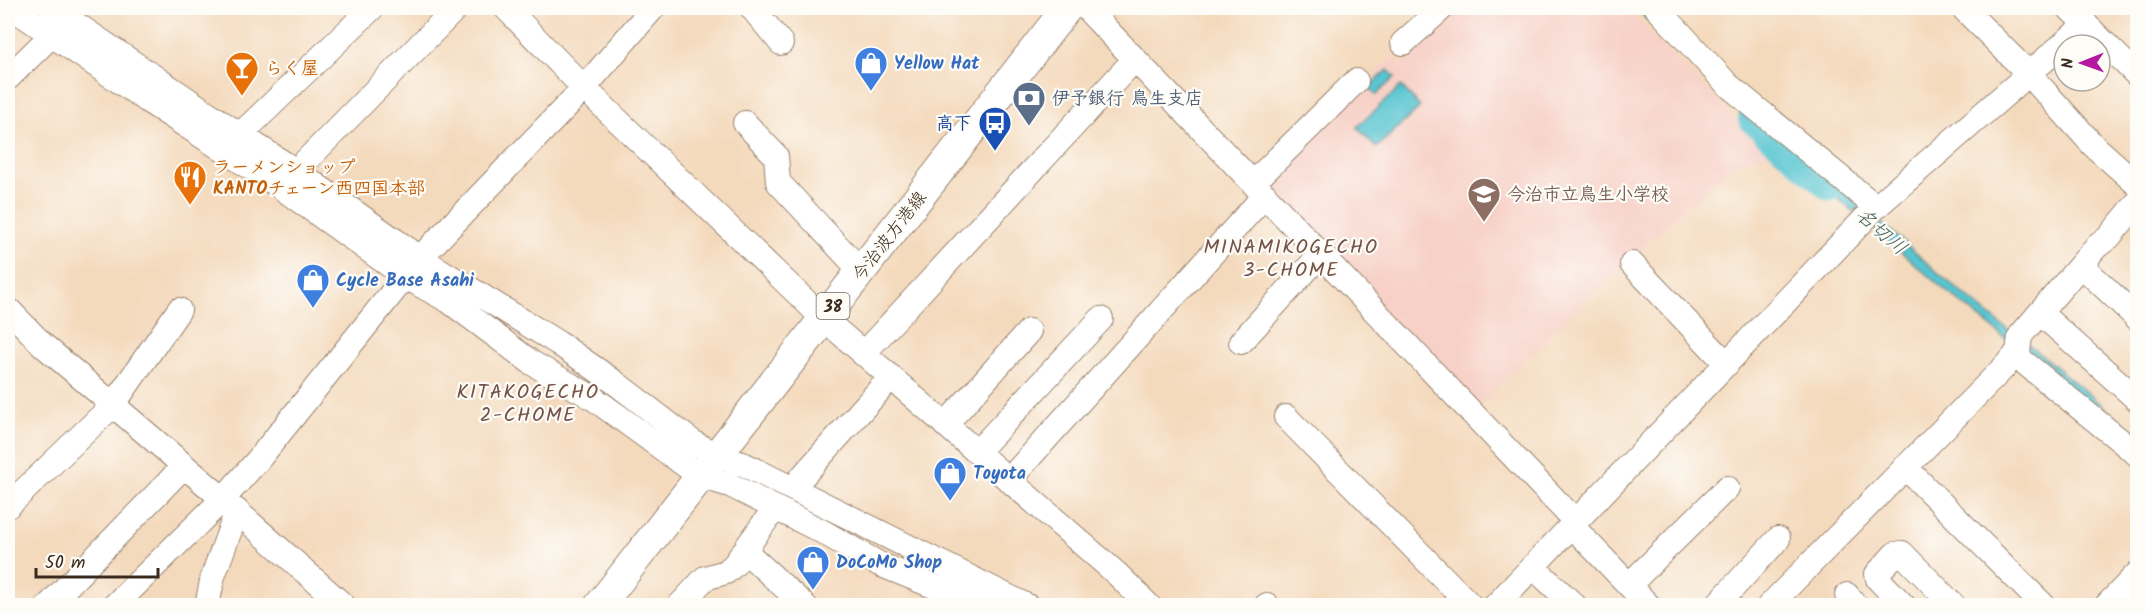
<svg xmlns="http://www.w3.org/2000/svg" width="2145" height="613" font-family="Kalam,'Klee One',sans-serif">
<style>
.built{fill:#f7d1c7}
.water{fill:#58c5d1;stroke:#4a7878;stroke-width:1.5}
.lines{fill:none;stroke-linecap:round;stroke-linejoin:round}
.river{stroke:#58c5d1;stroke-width:30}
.minor-casing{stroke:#98826e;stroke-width:26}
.major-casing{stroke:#98826e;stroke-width:32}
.minor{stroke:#fff;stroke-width:24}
.major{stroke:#fff;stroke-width:30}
.labels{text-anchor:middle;stroke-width:4.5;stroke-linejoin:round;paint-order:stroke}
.shield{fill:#fdfcf7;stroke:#75695f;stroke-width:1.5}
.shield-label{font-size:16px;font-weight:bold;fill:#3b2a1e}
.shop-label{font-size:18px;font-weight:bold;fill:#366cbe;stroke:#fdfcf7;text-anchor:start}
.food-label{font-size:18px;font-weight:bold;fill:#c56008;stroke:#fdfcf7;text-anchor:start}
.service-label{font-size:18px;font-weight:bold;fill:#4e5e75;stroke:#fdfcf7;text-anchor:start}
.transit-label{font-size:18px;font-weight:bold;fill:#164399;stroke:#fdfcf7;text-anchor:end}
.education-label{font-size:18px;font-weight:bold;fill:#785e54;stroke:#fdfcf7;text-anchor:start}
.street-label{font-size:18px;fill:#3b2a1e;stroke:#fdfcf7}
.water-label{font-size:20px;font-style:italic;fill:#45605d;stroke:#fdfcf7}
.neighbourhood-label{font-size:20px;letter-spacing:1.5px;fill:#745248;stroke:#fdfcf7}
</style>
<rect width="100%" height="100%" fill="#fdfcf7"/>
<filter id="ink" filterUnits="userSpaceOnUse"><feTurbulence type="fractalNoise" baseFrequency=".0167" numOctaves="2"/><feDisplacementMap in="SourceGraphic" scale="12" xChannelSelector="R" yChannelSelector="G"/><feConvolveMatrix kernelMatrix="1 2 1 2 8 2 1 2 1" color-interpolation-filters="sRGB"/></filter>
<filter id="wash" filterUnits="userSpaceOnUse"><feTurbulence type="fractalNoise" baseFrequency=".008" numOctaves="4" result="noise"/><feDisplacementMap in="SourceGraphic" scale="24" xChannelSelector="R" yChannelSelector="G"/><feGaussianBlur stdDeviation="1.35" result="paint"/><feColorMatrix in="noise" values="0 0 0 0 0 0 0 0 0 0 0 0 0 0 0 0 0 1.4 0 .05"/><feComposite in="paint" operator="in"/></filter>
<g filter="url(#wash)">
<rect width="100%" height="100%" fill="#f4dabd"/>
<!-- built -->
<path class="built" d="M1463,8H1625L1770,152L1731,167L1627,261L1477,407L1261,184L1393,56L1401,65Z"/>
<!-- water -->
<path class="water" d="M1635,8H1645L1665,29L1788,143L1780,150Z
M1388,70L1395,77L1376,95L1368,88Z
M1401,86L1420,107L1376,148L1357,127Z
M1802,156L1861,205L1854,212L1796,163Z
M1874,216L1943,277L2010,332L2006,339L1940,286L1868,223Z
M2028,344L2137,434V445L2024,351Z"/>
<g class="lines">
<!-- river -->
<path class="river" d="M1753,119L1830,186"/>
</g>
</g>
<g filter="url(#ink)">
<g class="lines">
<!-- minor casing -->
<g class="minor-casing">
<path id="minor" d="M13,8L148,101L279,186L406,277L449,301L532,363L593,398L700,476L730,485L823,532L879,564L982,606
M52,8L240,135L296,171L420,258L558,343L613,381L694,443L716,455L745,465L1027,606
M506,8L584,88L823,318L1117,574L1149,606
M752,8L781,43
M1086,8L1576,522
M1657,8L1728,85L1876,207
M1963,8L2029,74L2093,145L2138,185
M2069,8L2138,76
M1403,43L1442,8
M8,78L62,25
M745,123L776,156L778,182L861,271
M240,135L372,8
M296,171L456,8
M1253,183L1356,81
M1632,264L1727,364
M2081,265L2138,319
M8,309L43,345L223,499L344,606
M2040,313L2138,400
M1241,342L1321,254
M863,354L1135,59
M2015,355L2138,455
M1286,417L1471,606
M945,425L1029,331
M977,452L1101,319
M1905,467L2044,606
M1009,480L1265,195
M794,489L802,477L891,377
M8,506L113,405L179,310
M1572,526L1649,606
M745,551L805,606
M1533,567L1575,606
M1629,585L1727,488
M1847,595L1856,606
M48,606L184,466
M114,606L223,499L258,460L420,258L584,88L653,8
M207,606L213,576L237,511
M679,606L705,578L726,572L734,565L775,508
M1266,606L1267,605
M1495,606L1876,207L2086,24
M1716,606L1778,539
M1769,606L2018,353L2020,336L2096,247L2109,237L2138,202
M1904,606L1878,579L1877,574L1895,554L1902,553L1954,606
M2106,606L2138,573"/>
</g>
<!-- major casing -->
<g class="major-casing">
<path id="major" d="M599,606L1067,8"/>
</g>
<!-- minor -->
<use href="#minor" class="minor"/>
<!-- major -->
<use href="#major" class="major"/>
</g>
</g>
<!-- icons -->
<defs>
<g id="shop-pin" transform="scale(1.725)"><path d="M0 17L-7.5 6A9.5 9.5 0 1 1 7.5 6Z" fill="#3f7fe0" stroke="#fdfcf7"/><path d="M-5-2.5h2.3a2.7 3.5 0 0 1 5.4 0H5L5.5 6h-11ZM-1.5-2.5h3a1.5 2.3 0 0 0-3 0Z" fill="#fff"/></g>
<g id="bar-pin" transform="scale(1.725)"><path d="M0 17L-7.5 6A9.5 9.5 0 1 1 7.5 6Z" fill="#e8710a" stroke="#fdfcf7"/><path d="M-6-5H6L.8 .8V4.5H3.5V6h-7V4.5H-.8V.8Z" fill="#fff"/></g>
<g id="bank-pin" transform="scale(1.725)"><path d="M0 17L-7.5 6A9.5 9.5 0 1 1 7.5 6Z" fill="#5c6f8a" stroke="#fdfcf7"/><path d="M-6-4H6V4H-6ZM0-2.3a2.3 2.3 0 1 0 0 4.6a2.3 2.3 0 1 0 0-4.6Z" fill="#fff"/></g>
<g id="bus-pin" transform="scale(1.725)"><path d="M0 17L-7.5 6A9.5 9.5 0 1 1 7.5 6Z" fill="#1a4fb4" stroke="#fdfcf7"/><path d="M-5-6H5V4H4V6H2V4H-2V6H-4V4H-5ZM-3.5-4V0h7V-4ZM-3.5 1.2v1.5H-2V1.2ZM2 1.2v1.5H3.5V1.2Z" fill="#fff"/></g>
<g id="restaurant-pin" transform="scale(1.725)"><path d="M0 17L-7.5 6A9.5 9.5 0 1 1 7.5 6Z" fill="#e8710a" stroke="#fdfcf7"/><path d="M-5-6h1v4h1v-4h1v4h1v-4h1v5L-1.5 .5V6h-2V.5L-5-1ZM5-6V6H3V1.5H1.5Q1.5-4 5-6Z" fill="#fff"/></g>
<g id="school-pin" transform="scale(1.725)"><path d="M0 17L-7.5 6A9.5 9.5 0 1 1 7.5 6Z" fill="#8d6e63" stroke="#fdfcf7"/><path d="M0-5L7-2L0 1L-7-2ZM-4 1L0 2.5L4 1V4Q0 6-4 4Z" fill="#fff"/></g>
</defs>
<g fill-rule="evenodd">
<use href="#shop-pin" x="871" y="63"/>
<use href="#bar-pin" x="242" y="68"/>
<use href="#bank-pin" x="1029" y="98"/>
<use href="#bus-pin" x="995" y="123"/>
<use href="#restaurant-pin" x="190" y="177"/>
<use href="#school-pin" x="1484" y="194"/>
<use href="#shop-pin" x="313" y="280"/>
<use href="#shop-pin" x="950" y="473"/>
<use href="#shop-pin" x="813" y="562"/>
</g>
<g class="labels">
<!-- shield labels -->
<rect class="shield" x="816.5" y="293" width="33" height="26" rx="4.5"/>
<g class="shield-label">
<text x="833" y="312">38</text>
</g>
<!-- shop labels -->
<g class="shop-label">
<text x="894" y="69">Yellow Hat</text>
<text x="336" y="286">Cycle Base Asahi</text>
<text x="973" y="479">Toyota</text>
<text x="836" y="568">DoCoMo Shop</text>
</g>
<!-- food labels -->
<g class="food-label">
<text x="265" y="74">らく屋</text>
<text x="213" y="173">ラーメンショップ<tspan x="213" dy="21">KANTOチェーン西四国本部</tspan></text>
</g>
<!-- service labels -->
<g class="service-label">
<text x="1052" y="104">伊予銀行 鳥生支店</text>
</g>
<!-- transit labels -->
<g class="transit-label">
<text x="972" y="129">高下</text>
</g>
<!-- education labels -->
<g class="education-label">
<text x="1507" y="200">今治市立鳥生小学校</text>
</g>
<!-- street labels -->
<g class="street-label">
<text transform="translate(889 236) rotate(-52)" y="6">今治波方港線</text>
</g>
<!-- water labels -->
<g class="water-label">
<text transform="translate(1882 231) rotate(41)" y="7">名切川</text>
</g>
<!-- neighbourhood labels -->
<g class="neighbourhood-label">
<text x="1291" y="253">MINAMIKOGECHO<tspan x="1291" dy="23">3-CHOME</tspan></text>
<text x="528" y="398">KITAKOGECHO<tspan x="528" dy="23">2-CHOME</tspan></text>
</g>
</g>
<!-- margin -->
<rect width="2145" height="613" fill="none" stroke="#fdfcf7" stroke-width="30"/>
<!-- north arrow -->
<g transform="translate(2082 63) rotate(269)"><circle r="28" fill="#fdfcf7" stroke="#afa8a0" stroke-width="1.5"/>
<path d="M0-4.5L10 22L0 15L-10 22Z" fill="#b5179e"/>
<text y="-9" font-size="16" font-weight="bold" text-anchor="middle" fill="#3b2a1e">N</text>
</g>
<!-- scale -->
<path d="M36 568v9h122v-9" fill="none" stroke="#3b2a1e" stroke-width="3"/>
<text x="45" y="568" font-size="18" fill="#3b2a1e" stroke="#fdfcf7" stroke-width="4.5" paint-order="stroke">50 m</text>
</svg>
